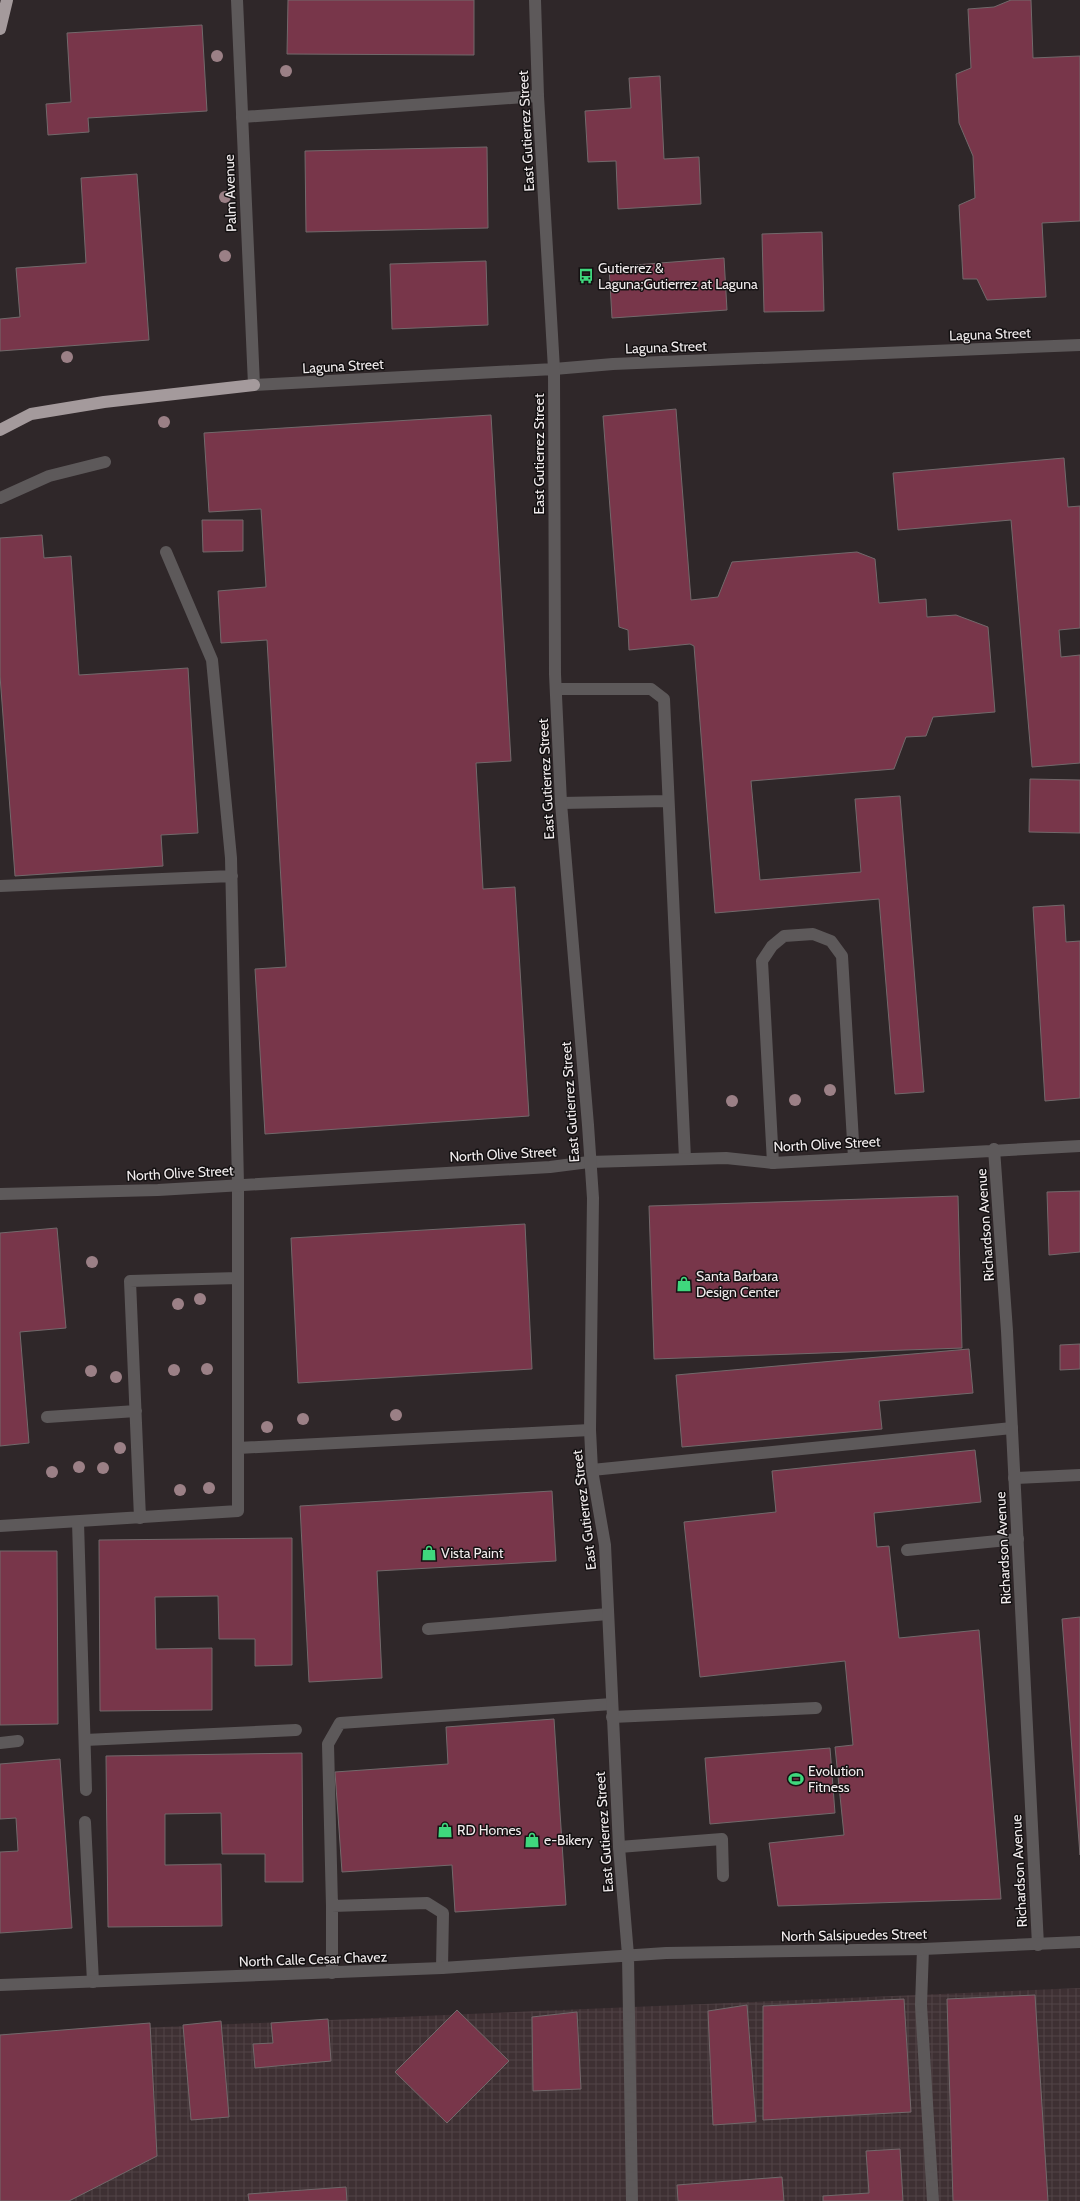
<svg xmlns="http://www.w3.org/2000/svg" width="1080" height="2201" font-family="Cabin,sans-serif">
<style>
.industrial{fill:url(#industrial-grid)}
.building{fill:#78364a;stroke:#72696b}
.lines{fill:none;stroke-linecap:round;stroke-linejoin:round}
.service{stroke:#5d595a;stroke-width:12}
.minor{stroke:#5d595a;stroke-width:12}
.tertiary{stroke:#5d595a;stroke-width:12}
.motorway{stroke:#a49a9c;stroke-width:12}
.tree{fill:#9b8086}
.labels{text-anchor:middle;stroke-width:3;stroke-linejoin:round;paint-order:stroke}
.street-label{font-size:14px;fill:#f1eced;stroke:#141112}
.poi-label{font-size:14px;fill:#f1eced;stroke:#141112;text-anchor:start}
</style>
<defs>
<pattern id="industrial-grid" width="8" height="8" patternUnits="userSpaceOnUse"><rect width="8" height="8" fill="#3e3033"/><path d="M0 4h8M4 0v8" fill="none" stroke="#514447"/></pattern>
</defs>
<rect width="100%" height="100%" fill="#2f2729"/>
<!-- industrial -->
<path class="industrial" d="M1080,1988V2201H0V2034Z"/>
<!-- building -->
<path class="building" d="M288,0H474V55L287,54Z
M1011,0H1031L1033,58L1080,56V221L1042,223L1046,297L987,300L977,279H963L959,205L975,198L973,156L959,123L956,74L971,68L968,9L994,7Z
M202,25L207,111L88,118L89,132L48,135L46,104L71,102L67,33Z
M660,76L664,159L699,157L701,204L618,209L616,161L588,162L585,111L631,108L629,78Z
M487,147L488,228L306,232L305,151Z
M137,174L149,340L0,351V319L20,317L16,268L86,263L81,178Z
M822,232L824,311L764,312L762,234Z
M724,258L727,310L612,318L609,267Z
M486,261L488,325L392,329L390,264Z
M676,409L691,600L718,597L732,562L857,552L875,559L879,603L926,599L927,617L956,615L988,627L995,712L933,717L926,736L906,737L894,769L751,781L760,880L861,872L855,799L900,796L924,1092L895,1094L879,899L715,913L694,646L690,644L629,650L628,630L619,627L603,416Z
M491,415L511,761L476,763L483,889L515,887L529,1116L265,1134L255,969L286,967L267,640L221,643L218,591L266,587L261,509L209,512L204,433Z
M1064,458L1068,507L1080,506V628L1059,630L1061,657L1080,655V763L1032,767L1011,520L898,530L893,473Z
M202,520H243V551L203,552Z
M42,535L44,558L71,556L79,675L188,668L198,833L161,835L163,866L15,876L0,676V538Z
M1030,779L1080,780V833L1029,832Z
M1064,905L1066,942L1080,941V1098L1045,1101L1033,907Z
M1080,1191V1252L1049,1255L1047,1192Z
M958,1196L962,1348L654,1359L649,1206Z
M525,1224L532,1369L298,1383L291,1238Z
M57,1228L66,1328L20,1332L29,1443L0,1446V1233Z
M1080,1344V1369L1060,1370V1345Z
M969,1349L973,1393L879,1401L882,1429L682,1447L676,1375Z
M975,1450L981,1502L874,1513L877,1547L889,1546L899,1638L979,1630L1001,1899L778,1906L769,1843L844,1835L835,1747L853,1745L845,1661L700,1677L684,1522L776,1512L772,1471Z
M552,1491L556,1561L377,1571L382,1678L309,1682L300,1506Z
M292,1538V1665L255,1666V1639H219L218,1596L155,1597L156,1649L212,1648V1710L100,1711L99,1540Z
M0,1551H57L58,1724L0,1725Z
M1080,1617V1855L1062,1619Z
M554,1719L566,1905L455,1912L452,1865L342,1872L335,1772L448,1764L446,1727Z
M830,1748L835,1813L710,1824L705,1758Z
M302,1753L303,1882H265V1854H222L221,1813L165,1814V1865L221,1864L222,1926L108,1927L106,1756Z
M60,1759L72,1928L0,1933V1852L18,1851L16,1818L0,1819V1764Z
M1035,1995L1048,2201H953L947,1999Z
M904,1999L911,2112L763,2120V2006Z
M747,2005L756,2122L713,2125L708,2011Z
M457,2010L509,2061L447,2123L395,2072Z
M577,2012L581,2089L533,2091L532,2017Z
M328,2019L331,2061L255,2068L253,2044L273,2043L271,2023Z
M221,2021L229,2117L191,2120L183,2025Z
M150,2023L157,2156L69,2201H0V2035Z
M900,2149L903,2201H823V2196L869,2193L866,2151Z
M782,2177L784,2201H678L677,2185Z
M346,2187L347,2201H249L248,2194Z"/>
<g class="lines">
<!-- service -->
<path class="service" d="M242,117L538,96
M556,689H651L664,699L685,1159
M561,803L668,801
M0,886L232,876
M773,1163L762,961L772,946L784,936L813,934L831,941L842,956L854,1158
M47,1417L136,1411
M238,1448L590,1430
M592,1470L1012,1428
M1014,1478L1080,1475
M140,1518L130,1281L238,1278
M78,1522L86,1790
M0,1526L238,1511V1185L231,858L212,660L166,552
M907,1550L1018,1539
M428,1629L608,1614
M612,1717L816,1708
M85,1740L296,1730
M0,1743L18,1741
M85,1822L93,1982
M619,1847L722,1839L723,1876
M332,1906L328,1744L340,1723L612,1704
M923,1949L921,2005L933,2201
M332,1973V1906L427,1903L443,1913L442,1968"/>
<!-- minor -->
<path class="minor" d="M237,0L254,385
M554,369L613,364L1080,345
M0,498L49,476L105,462
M994,1149L1007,1331L1038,1945
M0,1194L158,1190L550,1167L589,1162L726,1158L773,1163L1080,1146"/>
<!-- tertiary -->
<path class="tertiary" d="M535,0L538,96L554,369L555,674L561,803L588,1125L593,1198L590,1430L592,1470L605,1545L619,1847L628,1955L632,2201
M254,385L554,369
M0,1985L442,1968L666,1953L923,1949L1080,1942"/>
<!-- motorway -->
<path class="motorway" d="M0,29L7,0
M0,430L31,414L104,402L254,385"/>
</g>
<!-- trees -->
<g class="tree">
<circle cx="217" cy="56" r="6"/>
<circle cx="286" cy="71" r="6"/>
<circle cx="225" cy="197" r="6"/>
<circle cx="225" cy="256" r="6"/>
<circle cx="67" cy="357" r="6"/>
<circle cx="164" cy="422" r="6"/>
<circle cx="830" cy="1090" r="6"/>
<circle cx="795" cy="1100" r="6"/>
<circle cx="732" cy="1101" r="6"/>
<circle cx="92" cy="1262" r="6"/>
<circle cx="200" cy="1299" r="6"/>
<circle cx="178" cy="1304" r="6"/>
<circle cx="207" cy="1369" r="6"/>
<circle cx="174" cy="1370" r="6"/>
<circle cx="91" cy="1371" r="6"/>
<circle cx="116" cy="1377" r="6"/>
<circle cx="396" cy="1415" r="6"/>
<circle cx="303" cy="1419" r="6"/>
<circle cx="267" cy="1427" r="6"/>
<circle cx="120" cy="1448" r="6"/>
<circle cx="79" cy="1467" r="6"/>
<circle cx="103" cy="1468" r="6"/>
<circle cx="52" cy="1472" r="6"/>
<circle cx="209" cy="1488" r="6"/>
<circle cx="180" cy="1490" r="6"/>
</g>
<!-- icons -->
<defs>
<g id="bus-bare" transform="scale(1.2)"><path d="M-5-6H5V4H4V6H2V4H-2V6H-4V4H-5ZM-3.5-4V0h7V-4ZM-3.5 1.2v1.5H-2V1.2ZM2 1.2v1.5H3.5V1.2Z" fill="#3fd77d" stroke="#141112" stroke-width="2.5" paint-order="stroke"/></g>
<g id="shop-bare" transform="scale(1.2)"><path d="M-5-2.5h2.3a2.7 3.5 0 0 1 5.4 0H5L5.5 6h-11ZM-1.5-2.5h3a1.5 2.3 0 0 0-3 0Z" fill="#3fd77d" stroke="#141112" stroke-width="2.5" paint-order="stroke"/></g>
<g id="stadium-bare" transform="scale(1.2)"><path d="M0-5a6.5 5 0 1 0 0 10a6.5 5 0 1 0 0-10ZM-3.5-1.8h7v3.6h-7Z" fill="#3fd77d" stroke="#141112" stroke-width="2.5" paint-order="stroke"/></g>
</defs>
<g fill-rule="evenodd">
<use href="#bus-bare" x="586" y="276"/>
<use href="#shop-bare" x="684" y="1284"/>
<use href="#shop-bare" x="429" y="1553"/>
<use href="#stadium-bare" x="796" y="1779"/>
<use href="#shop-bare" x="445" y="1830"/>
<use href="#shop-bare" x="532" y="1840"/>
</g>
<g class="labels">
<!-- street labels -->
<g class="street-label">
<text transform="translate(526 131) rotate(-93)" y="5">East Gutierrez Street</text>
<text transform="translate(230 193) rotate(-92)" y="5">Palm Avenue</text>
<text transform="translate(990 334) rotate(-2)" y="5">Laguna Street</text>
<text transform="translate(666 347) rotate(-2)" y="5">Laguna Street</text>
<text transform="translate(343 366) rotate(-3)" y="5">Laguna Street</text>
<text transform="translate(539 454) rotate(-90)" y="5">East Gutierrez Street</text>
<text transform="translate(546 779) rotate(-93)" y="5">East Gutierrez Street</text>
<text transform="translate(570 1102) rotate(-94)" y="5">East Gutierrez Street</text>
<text transform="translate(827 1144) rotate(-3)" y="5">North Olive Street</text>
<text transform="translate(503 1154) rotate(-3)" y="5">North Olive Street</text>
<text transform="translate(180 1173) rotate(-3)" y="5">North Olive Street</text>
<text transform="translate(985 1225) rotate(-94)" y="5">Richardson Avenue</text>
<text transform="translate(584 1510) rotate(-97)" y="5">East Gutierrez Street</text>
<text transform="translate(1003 1548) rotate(-93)" y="5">Richardson Avenue</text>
<text transform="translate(604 1832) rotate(-94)" y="5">East Gutierrez Street</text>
<text transform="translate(1019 1871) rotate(-93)" y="5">Richardson Avenue</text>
<text transform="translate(854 1935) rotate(-1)" y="5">North Salsipuedes Street</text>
<text transform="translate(313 1959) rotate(-2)" y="5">North Calle Cesar Chavez</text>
</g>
<!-- poi labels -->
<g class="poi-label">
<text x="598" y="273">Gutierrez &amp;<tspan x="598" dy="16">Laguna;Gutierrez at Laguna</tspan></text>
<text x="696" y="1281">Santa Barbara<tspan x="696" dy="16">Design Center</tspan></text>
<text x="441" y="1558">Vista Paint</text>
<text x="808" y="1776">Evolution<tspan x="808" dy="16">Fitness</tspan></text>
<text x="457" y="1835">RD Homes</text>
<text x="544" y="1845">e-Bikery</text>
</g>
</g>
</svg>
